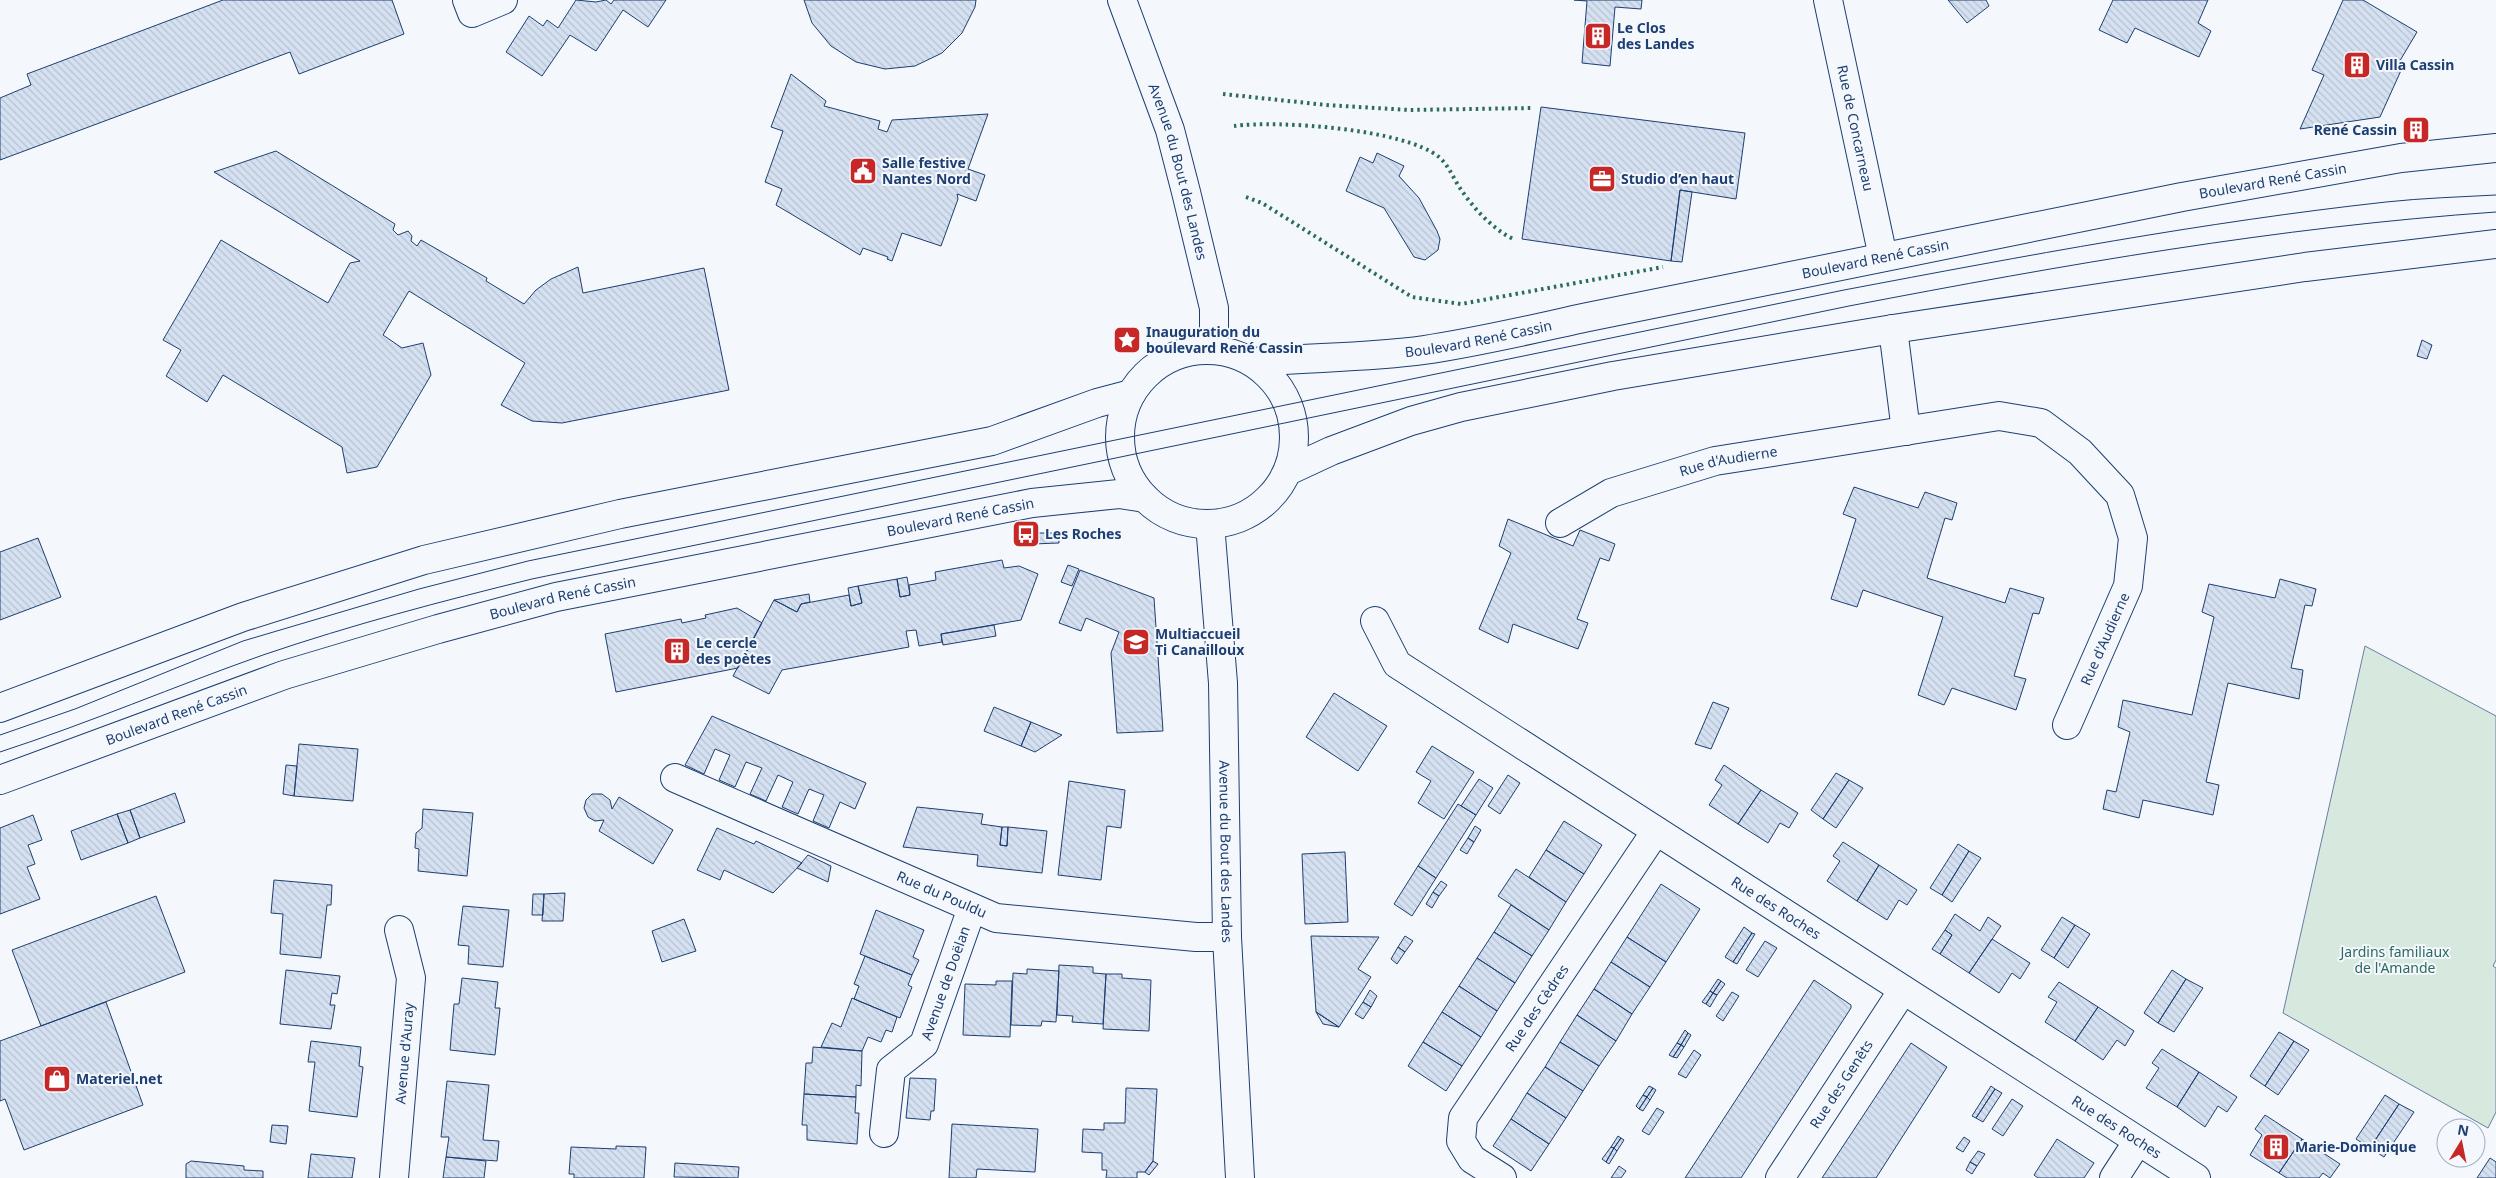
<svg xmlns="http://www.w3.org/2000/svg" width="2496" height="1178" font-family="'Noto Sans',sans-serif">
<style>
.garden{fill:#d7e8df;stroke:#687fa3}
.building{fill:url(#building-back-hatch);stroke:#1d3f73}
.lines{fill:none;stroke-linecap:round;stroke-linejoin:round}
.street-casing{stroke:#1d3f73;stroke-width:30}
.secondary-casing{stroke:#1d3f73;stroke-width:30}
.street{stroke:#f4f7fb;stroke-width:28}
.secondary{stroke:#f4f7fb;stroke-width:28}
.tram{stroke:#1d3f73;stroke-width:1}
.hedge{stroke:#2c6c60;stroke-width:4;stroke-dasharray:2.5 4;stroke-linecap:butt}
.labels{text-anchor:middle;stroke-width:4;stroke-linejoin:round;paint-order:stroke}
.poi-label{font-size:14px;font-weight:bold;fill:#1d3f73;stroke:#f4f7fb;text-anchor:start}
.street-label{font-size:14px;fill:#1d3f73;stroke:#f4f7fb}
.park-label{font-size:14px;fill:#2c6c60;stroke:#f4f7fb}
</style>
<defs>
<pattern id="building-back-hatch" width="6" height="6" patternUnits="userSpaceOnUse" patternTransform="scale(1.25)"><rect width="6" height="6" fill="#d5e0f0"/><path d="M-1 5l2 2M0 0l6 6M5-1l2 2" fill="none" stroke="#b6c1d1"/></pattern>
</defs>
<rect width="100%" height="100%" fill="#f4f7fb"/>
<!-- garden -->
<path class="garden" d="M2365,646L2496,716V960L2493,966L2496,968V1112L2488,1128L2283,1013Z"/>
<!-- building -->
<path class="building" d="M223,0H392L404,34L299,74L290,52L0,160V98L31,85L27,74Z
M576,0L596,2L606,0L611,4L614,0H666L648,27L623,10L596,51L570,35L542,76L506,52L529,16L543,26L547,20L558,28Z
M804,0H976L975,7L962,33L942,53L915,66L885,69L856,62L831,46L812,23Z
M1574,0H1642L1641,9L1615,7L1610,66L1582,63L1587,1Z
M1948,0H1986L1989,6L1967,23Z
M2113,0H2208L2198,23L2211,31L2199,57L2135,28L2127,43L2099,30Z
M2343,0H2363L2417,32L2398,64L2403,66L2380,117L2300,129L2324,75L2312,70Z
M791,74L826,101L824,106L880,121L878,129L887,132L892,120L988,114L968,169L985,175L976,201L957,194L958,199L941,246L902,233L892,261L887,259L888,257L863,248L860,255L776,205L782,189L765,182L783,131L771,127Z
M1541,107L1745,133L1736,199L1680,190L1671,261L1522,239Z
M2425,126L2426,135L2407,136L2406,128Z
M276,151L395,224L393,230L398,235L408,231L412,236L411,241L417,246L421,240L487,278L486,281L524,304L536,290L551,279L578,267L583,293L704,268L729,390L562,423L532,421L501,405L525,363L409,291L383,335L402,348L423,343L431,375L377,467L347,473L342,447L223,375L207,402L166,376L181,350L163,340L221,240L328,303L350,263L360,261L214,172Z
M1377,153L1404,166L1399,176L1419,198L1437,231L1440,239L1438,250L1425,260L1414,257L1384,208L1346,191L1360,157L1373,163Z
M1680,190L1692,192L1682,262L1671,261Z
M2422,340L2432,345L2427,359L2417,356Z
M1854,487L1918,508L1925,492L1957,503L1952,520L1945,518L1927,578L2005,603L2010,588L2044,598L2039,614L2033,613L2014,676L2026,679L2016,710L1952,688L1944,705L1918,695L1943,617L1863,590L1857,607L1831,599L1856,519L1843,514Z
M1508,519L1573,546L1580,530L1615,544L1609,561L1600,558L1577,619L1588,623L1578,649L1513,624L1508,643L1479,629L1511,553L1499,546Z
M1032,533H1059V543L1032,544Z
M38,538L61,597L0,620V552Z
M1002,560L1004,568L1019,566L1038,574L1021,620L941,634L942,642L919,646L916,630L906,631L909,647L782,670L769,694L733,676L774,600L797,612L801,604L849,595L851,606L862,603L858,586L897,579L900,597L910,595L909,585L936,580L935,572Z
M1068,565L1079,569L1072,586L1061,582Z
M1080,570L1154,598L1163,731L1117,733L1111,653L1119,632L1086,618L1081,631L1059,623Z
M907,577L910,595L900,597L897,579Z
M2280,579L2316,589L2312,606L2305,605L2291,668L2303,670L2299,699L2228,683L2206,782L2219,785L2213,815L2143,800L2139,818L2103,809L2107,790L2116,792L2130,732L2118,727L2123,700L2192,715L2214,617L2202,612L2209,584L2275,598Z
M858,586L862,603L851,606L848,588Z
M809,594L810,602L801,604L797,612L774,600Z
M737,608L762,623L738,668L616,692L605,634L681,619L682,623L706,618L705,615Z
M994,625L996,636L943,645L941,634Z
M1334,693L1387,726L1358,771L1306,737Z
M1713,702L1729,708L1711,749L1695,744Z
M994,707L1031,722L1021,746L984,731Z
M712,716L866,783L855,809L840,802L829,828L813,821L824,795L809,789L798,814L782,807L793,782L778,775L766,801L750,794L762,768L746,762L735,787L719,780L730,755L715,749L704,774L685,765Z
M1031,722L1062,735L1035,752L1021,746Z
M299,744L358,749L353,801L294,796Z
M1432,746L1474,772L1444,819L1418,803L1431,781L1416,772Z
M286,765L297,766L294,796L283,794Z
M1724,765L1761,790L1738,824L1709,805L1722,785L1715,780Z
M1836,773L1849,780L1823,819L1811,810Z
M1508,775L1520,783L1500,814L1488,806Z
M1479,779L1493,788L1476,815L1461,806Z
M1849,780L1863,788L1836,828L1823,819Z
M1069,781L1125,790L1121,828L1107,826L1101,880L1058,875Z
M1761,790L1798,813L1789,828L1780,823L1768,843L1738,824Z
M175,793L185,822L140,838L130,810Z
M592,794H602L610,800L612,809L619,797L673,830L653,864L599,831L604,820L595,821L588,817L584,808L586,800Z
M1458,804L1476,815L1436,878L1418,866Z
M917,807L983,814L981,824L1002,827L1000,845L1007,846L1008,827L1047,831L1042,873L977,866L978,855L903,847Z
M423,809L473,813L467,876L418,871L419,849L415,848L416,833L422,828Z
M130,810L140,838L128,843L117,814Z
M117,814L128,843L81,860L71,831Z
M33,815L42,840L28,845L35,864L27,867L40,899L0,914V828Z
M1564,821L1602,845L1584,874L1546,850Z
M1475,826L1481,830L1474,842L1468,838Z
M1002,827H1008L1007,846L1000,845Z
M717,828L754,844L756,841L802,863L773,893L724,870L720,880L697,870Z
M1468,838L1474,842L1467,854L1460,850Z
M1843,842L1879,865L1857,901L1827,881L1840,861L1833,856Z
M1958,844L1969,851L1942,895L1930,888Z
M1546,850L1584,874L1566,902L1529,877Z
M1969,851L1981,858L1952,902L1942,895Z
M1345,852L1348,922L1305,924L1302,854Z
M808,855L831,866L828,882L797,868Z
M1879,865L1917,890L1907,905L1899,900L1887,920L1857,901Z
M1418,866L1436,878L1412,916L1394,904Z
M1516,869L1566,902L1549,930L1498,896Z
M274,880L332,885L331,905H327L321,958L280,954L283,914L271,913Z
M1441,881L1447,885L1439,896L1433,892Z
M1661,884L1700,909L1666,962L1627,937Z
M1433,892L1439,896L1432,908L1426,904Z
M565,893L563,921H542L544,894Z
M533,894H544L543,915H532Z
M156,896L185,972L41,1026L12,950Z
M1511,905L1549,930L1532,956L1494,932Z
M463,906L509,910L503,967L468,964L469,946L458,945Z
M876,910L924,930L913,957L919,960L912,975L860,954Z
M1955,914L1980,931L1988,917L2001,926L1969,973L1940,954L1952,935L1945,930Z
M2062,917L2075,925L2054,958L2041,950Z
M684,919L696,951L662,962L652,931Z
M2075,925L2090,934L2068,968L2054,958Z
M1744,927L1752,933L1733,962L1725,957Z
M1945,930L1952,935L1940,954L1932,949Z
M1494,932L1532,956L1515,983L1477,958Z
M1752,933L1755,934L1737,964L1733,962Z
M1311,936L1379,937L1358,969L1371,977L1339,1027L1316,1012Z
M1405,936L1413,941L1405,952L1398,947Z
M1627,937L1666,962L1650,987L1611,962Z
M1992,939L2030,963L2020,979L2012,973L1999,993L1969,973Z
M1765,941L1777,948L1758,977L1746,970Z
M1398,947L1405,952L1397,964L1391,959Z
M865,956L912,975L908,985L912,987L900,1018L854,999L859,986L854,984Z
M1477,958L1515,983L1497,1011L1459,986Z
M1611,962L1650,987L1632,1014L1594,989Z
M1059,965L1093,967V973L1106,974L1103,1024L1072,1022L1073,1016L1057,1015Z
M1027,969L1059,971L1056,1022L1042,1021L1041,1026L1011,1025L1013,973L1027,974Z
M286,970L340,976L337,994L332,993L330,1005H335L331,1029L280,1024Z
M2172,970L2186,979L2158,1023L2144,1013Z
M1106,974H1122V978L1151,980L1149,1031L1103,1029Z
M462,978L498,982L495,1008H500L495,1055L450,1050L454,1004H459Z
M1718,979L1721,981L1713,993L1710,991Z
M2186,979L2203,988L2174,1032L2158,1023Z
M1814,980L1851,1005V1008L1741,1178H1685Z
M996,981H1012L1010,1037L963,1035L965,984L996,985Z
M1721,981L1725,984L1717,995L1713,993Z
M2059,982L2098,1007L2075,1041L2045,1022L2057,1002L2048,997Z
M1459,986L1497,1011L1481,1037L1442,1012Z
M1594,989L1632,1014L1616,1041L1577,1015Z
M1370,990L1377,996L1371,1007L1363,1002Z
M1710,991L1713,993L1706,1004L1702,1002Z
M1732,992L1739,996L1723,1021L1716,1016Z
M1713,993L1717,995L1710,1007L1706,1004Z
M852,998L897,1017L892,1032L886,1030L881,1042L868,1037L862,1051L821,1047L832,1023L841,1027Z
M106,1002L143,1105L24,1150L5,1099L0,1101V1041Z
M1363,1002L1371,1007L1363,1019L1355,1014Z
M2098,1007L2134,1031L2125,1046L2117,1040L2103,1060L2075,1041Z
M1316,1012L1339,1027L1323,1024Z
M1442,1012L1481,1037L1462,1066L1423,1042Z
M1577,1015L1616,1041L1599,1066L1560,1042Z
M1685,1030L1688,1033L1681,1045L1677,1043Z
M2279,1032L2294,1041L2265,1086L2250,1076Z
M1688,1033L1691,1035L1684,1047L1681,1045Z
M311,1041L361,1047L359,1066L363,1067L357,1117L309,1111L315,1062H308Z
M2294,1041L2309,1050L2278,1095L2265,1086Z
M1423,1042L1462,1066L1446,1091L1408,1066Z
M1560,1042L1599,1066L1583,1091L1545,1067Z
M1677,1043L1681,1045L1673,1057L1669,1055Z
M1911,1043L1947,1067L1876,1178H1822Z
M1681,1045L1684,1047L1677,1058L1673,1057Z
M813,1047L862,1051L861,1086L856,1085V1097L804,1094L806,1063H812Z
M2162,1049L2199,1072L2177,1107L2146,1088L2159,1068L2152,1063Z
M1694,1050L1701,1055L1686,1078L1678,1074Z
M1545,1067L1583,1091L1566,1118L1527,1093Z
M2199,1072L2237,1097L2227,1112L2218,1106L2205,1127L2177,1107Z
M910,1078L936,1079L934,1111H931L930,1120L906,1118Z
M447,1081L489,1085L483,1140L499,1141L497,1161L446,1157L449,1137H441Z
M1649,1086L1653,1088L1647,1097L1643,1095Z
M1991,1086L1995,1089L1976,1118L1972,1116Z
M1126,1088L1157,1089L1153,1161L1145,1172H1137V1178H1106L1107,1170H1102V1153L1082,1152L1083,1129L1104,1130V1123H1125Z
M1653,1088L1656,1090L1650,1100L1647,1097Z
M1995,1089L2002,1093L1983,1122L1976,1118Z
M1527,1093L1566,1118L1549,1144L1511,1119Z
M804,1094L856,1097L855,1113H859L857,1144L807,1140V1125H802Z
M1643,1095L1647,1097L1639,1109L1636,1106Z
M2385,1095L2399,1104L2370,1148L2356,1139Z
M1647,1097L1650,1100L1643,1111L1639,1109Z
M2012,1099L2023,1106L2003,1136L1992,1129Z
M2399,1104L2414,1112L2384,1157L2370,1148Z
M1657,1108L1664,1112L1649,1135L1642,1131Z
M2265,1115L2302,1139L2279,1173L2250,1155L2262,1135L2255,1129Z
M1511,1119L1549,1144L1531,1171L1493,1146Z
M952,1124L1038,1129L1035,1172L977,1169L976,1178H949Z
M272,1125L288,1126L286,1144L270,1142Z
M1618,1136L1621,1138L1614,1148L1611,1147Z
M1964,1137L1970,1141L1963,1152L1956,1148Z
M1621,1138L1624,1140L1617,1151L1614,1148Z
M2057,1139L2094,1163L2084,1178H2038L2034,1175Z
M2302,1139L2340,1164L2330,1178L2323,1173L2319,1178H2287L2279,1173Z
M616,1146L646,1147L644,1178H574V1174H569L571,1147L616,1149Z
M1611,1147L1614,1148L1606,1162L1602,1159Z
M1614,1148L1617,1151L1609,1164L1606,1162Z
M1978,1151L1985,1154L1977,1166L1970,1162Z
M311,1154L355,1158L352,1178H308Z
M446,1157L486,1161L484,1178H443Z
M2490,1158L2496,1162V1178H2477Z
M191,1161L244,1166V1170L263,1171V1178H186V1164Z
M1153,1161L1158,1164L1149,1175L1145,1172Z
M1970,1162L1977,1166L1972,1174L1966,1170Z
M675,1163L739,1167L738,1178L674,1177Z
M1619,1166L1626,1171L1621,1178H1611Z"/>
<g class="lines">
<!-- street casing -->
<g class="street-casing">
<g id="street">
<path d="M467,0L472,13L503,0"/>
<path id="s1" d="M1828,0L1883,257"/>
<path d="M1893,329L1906,431"/>
<path id="s2" d="M1560,523L1611,493L1715,461L1999,416L2041,423L2080,452L2120,495L2133,538L2128,586L2067,725"/>
<path id="s3" d="M1375,621L1397,664L2196,1178"/>
<path id="s4" d="M675,778L996,918L1196,937H1227"/>
<path id="s5" d="M884,1133L891,1070L924,1044L972,908"/>
<path id="s6" d="M394,1178L411,978L399,930"/>
<path id="s7" d="M1502,1178L1472,1159L1461,1141L1463,1118L1656,831"/>
<path id="s8" d="M1780,1178L1903,990"/>
<path d="M2114,1178L2138,1141"/>
</g>
</g>
<!-- secondary casing -->
<g class="secondary-casing">
<g id="secondary">
<path id="s9" d="M1122,0L1170,130L1186,192L1214,308V350"/>
<circle cx="1207" cy="437" r="87"/>
<path id="s10" d="M1254,362C1310,357 1367,358 1424,350C1479,342 1533,329 1588,317L2182,197L2401,158L2496,148"/>
<path d="M1288,471L1331,451L1411,421L1461,407L1613,376L1893,329L2305,267L2496,244"/>
<path id="s11" d="M1210,524L1223,683L1227,937L1240,1178"/>
<path d="M0,708L243,617L424,560L620,514L992,441L1097,403L1131,394"/>
<path id="s12" d="M0,780L284,675L438,629L556,597L1032,503L1119,494L1145,498"/>
</g>
</g>
<!-- street -->
<use href="#street" class="street"/>
<!-- secondary -->
<use href="#secondary" class="secondary"/>
<!-- tram -->
<path class="tram" d="M0,735L75,709L243,641L419,589L528,561L1844,290C2024,256 2204,222 2386,202C2423,198 2460,197 2496,195
M0,752C89,723 175,686 263,655C351,625 442,601 532,579L1849,306C2063,265 2278,227 2496,212"/>
<!-- hedge -->
<path class="hedge" d="M1223,94L1326,105L1409,110L1533,108
M1234,126C1278,120 1405,129 1439,157C1448,165 1452,175 1458,185C1472,207 1492,229 1515,240
M1246,197L1262,203L1412,297L1461,304L1663,267"/>
</g>
<!-- icons -->
<defs>
<g id="building-square" transform="scale(1.4375)"><rect x="-9" y="-9" width="18" height="18" rx="4" fill="#c62828" stroke="#f4f7fb"/><path d="M-4-6H4V6H1V3H-1V6H-4ZM-2.5-4.3h1.7v1.8h-1.7ZM.8-4.3h1.7v1.8H.8ZM-2.5-1h1.7V.8h-1.7ZM.8-1h1.7V.8H.8Z" fill="#fff"/></g>
<g id="civic-square" transform="scale(1.4375)"><rect x="-9" y="-9" width="18" height="18" rx="4" fill="#c62828" stroke="#f4f7fb"/><path d="M-.6-6.5H3V-4.5H.6V-3L4-1V1h2V6H-6V1h2V-1L-.6-3ZM-1.2 2.5V6h2.4V2.5Z" fill="#fff"/></g>
<g id="office-square" transform="scale(1.4375)"><rect x="-9" y="-9" width="18" height="18" rx="4" fill="#c62828" stroke="#f4f7fb"/><path d="M-6-3h4V-5.5h4V-3h4V5H-6ZM-1-4.5V-3h2v-1.5ZM-6 0V1H6V0Z" fill="#fff"/></g>
<g id="sight-square" transform="scale(1.4375)"><rect x="-9" y="-9" width="18" height="18" rx="4" fill="#c62828" stroke="#f4f7fb"/><path d="M0-6L1.8-2.2L6-1.7L2.9 1.2L3.7 5.4L0 3.3L-3.7 5.4L-2.9 1.2L-6-1.7L-1.8-2.2Z" fill="#fff"/></g>
<g id="bus-square" transform="scale(1.4375)"><rect x="-9" y="-9" width="18" height="18" rx="4" fill="#c62828" stroke="#f4f7fb"/><path d="M-5-6H5V4H4V6H2V4H-2V6H-4V4H-5ZM-3.5-4V0h7V-4ZM-3.5 1.2v1.5H-2V1.2ZM2 1.2v1.5H3.5V1.2Z" fill="#fff"/></g>
<g id="school-square" transform="scale(1.4375)"><rect x="-9" y="-9" width="18" height="18" rx="4" fill="#c62828" stroke="#f4f7fb"/><path d="M0-5L7-2L0 1L-7-2ZM-4 1L0 2.5L4 1V4Q0 6-4 4Z" fill="#fff"/></g>
<g id="shop-square" transform="scale(1.4375)"><rect x="-9" y="-9" width="18" height="18" rx="4" fill="#c62828" stroke="#f4f7fb"/><path d="M-5-2.5h2.3a2.7 3.5 0 0 1 5.4 0H5L5.5 6h-11ZM-1.5-2.5h3a1.5 2.3 0 0 0-3 0Z" fill="#fff"/></g>
</defs>
<g fill-rule="evenodd">
<use href="#building-square" x="1598" y="36"/>
<use href="#building-square" x="2357" y="65"/>
<use href="#building-square" x="2416" y="130"/>
<use href="#civic-square" x="863" y="171"/>
<use href="#office-square" x="1602" y="179"/>
<use href="#sight-square" x="1127" y="340"/>
<use href="#bus-square" x="1026" y="534"/>
<use href="#school-square" x="1136" y="642"/>
<use href="#building-square" x="677" y="651"/>
<use href="#shop-square" x="57" y="1079"/>
<use href="#building-square" x="2276" y="1147"/>
</g>
<g class="labels">
<!-- poi labels -->
<g class="poi-label">
<text x="1617" y="33">Le Clos<tspan x="1617" dy="16">des Landes</tspan></text>
<text x="2376" y="70">Villa Cassin</text>
<text x="2397" y="135" text-anchor="end">René Cassin</text>
<text x="882" y="168">Salle festive<tspan x="882" dy="16">Nantes Nord</tspan></text>
<text x="1621" y="184">Studio d’en haut</text>
<text x="1146" y="337">Inauguration du<tspan x="1146" dy="16">boulevard René Cassin</tspan></text>
<text x="1045" y="539">Les Roches</text>
<text x="1155" y="639">Multiaccueil<tspan x="1155" dy="16">Ti Canailloux</tspan></text>
<text x="696" y="648">Le cercle<tspan x="696" dy="16">des poètes</tspan></text>
<text x="76" y="1084">Materiel.net</text>
<text x="2295" y="1152">Marie-Dominique</text>
</g>
<!-- street labels -->
<g class="street-label">
<text dy="5" stroke="none"><textPath href="#s1" startOffset="131">Rue de Concarneau</textPath></text>
<text dy="5" stroke="none"><textPath href="#s9" startOffset="181">Avenue du Bout des Landes</textPath></text>
<text dy="5" stroke="none"><textPath href="#s10" startOffset="1036">Boulevard René Cassin</textPath></text>
<text dy="5" stroke="none"><textPath href="#s10" startOffset="631">Boulevard René Cassin</textPath></text>
<text dy="5" stroke="none"><textPath href="#s10" startOffset="226">Boulevard René Cassin</textPath></text>
<text dy="5" stroke="none"><textPath href="#s2" startOffset="181">Rue d'Audierne</textPath></text>
<text dy="5" stroke="none"><textPath href="#s12" startOffset="998">Boulevard René Cassin</textPath></text>
<text dy="5" stroke="none"><textPath href="#s12" startOffset="592">Boulevard René Cassin</textPath></text>
<text transform="translate(2105 639) rotate(-66)" y="5">Rue d'Audierne</text>
<text dy="5" stroke="none"><textPath href="#s12" startOffset="188">Boulevard René Cassin</textPath></text>
<text dy="5" stroke="none"><textPath href="#s11" startOffset="328">Avenue du Bout des Landes</textPath></text>
<text dy="5" stroke="none"><textPath href="#s4" startOffset="291">Rue du Pouldu</textPath></text>
<text dy="5" stroke="none"><textPath href="#s3" startOffset="499">Rue des Roches</textPath></text>
<text dy="5" stroke="none"><textPath href="#s5" startOffset="170">Avenue de Doëlan</textPath></text>
<text dy="5" stroke="none"><textPath href="#s7" startOffset="212">Rue des Cèdres</textPath></text>
<text dy="5" stroke="none"><textPath href="#s6" startOffset="125">Avenue d'Auray</textPath></text>
<text dy="5" stroke="none"><textPath href="#s8" startOffset="112">Rue des Genêts</textPath></text>
<text dy="5" stroke="none"><textPath href="#s3" startOffset="904">Rue des Roches</textPath></text>
</g>
<!-- park labels -->
<g class="park-label">
<text x="2395" y="957">Jardins familiaux<tspan x="2395" dy="16">de l'Amande</tspan></text>
</g>
</g>
<!-- north arrow -->
<g transform="translate(2461 1143) rotate(10)"><circle r="24" fill="#f4f7fb" stroke="#9eadc5"/>
<path d="M0-4L9 19L0 12L-9 19Z" fill="#c62828"/>
<text y="-8" font-size="14" font-weight="bold" text-anchor="middle" fill="#1d3f73">N</text>
</g>
</svg>
